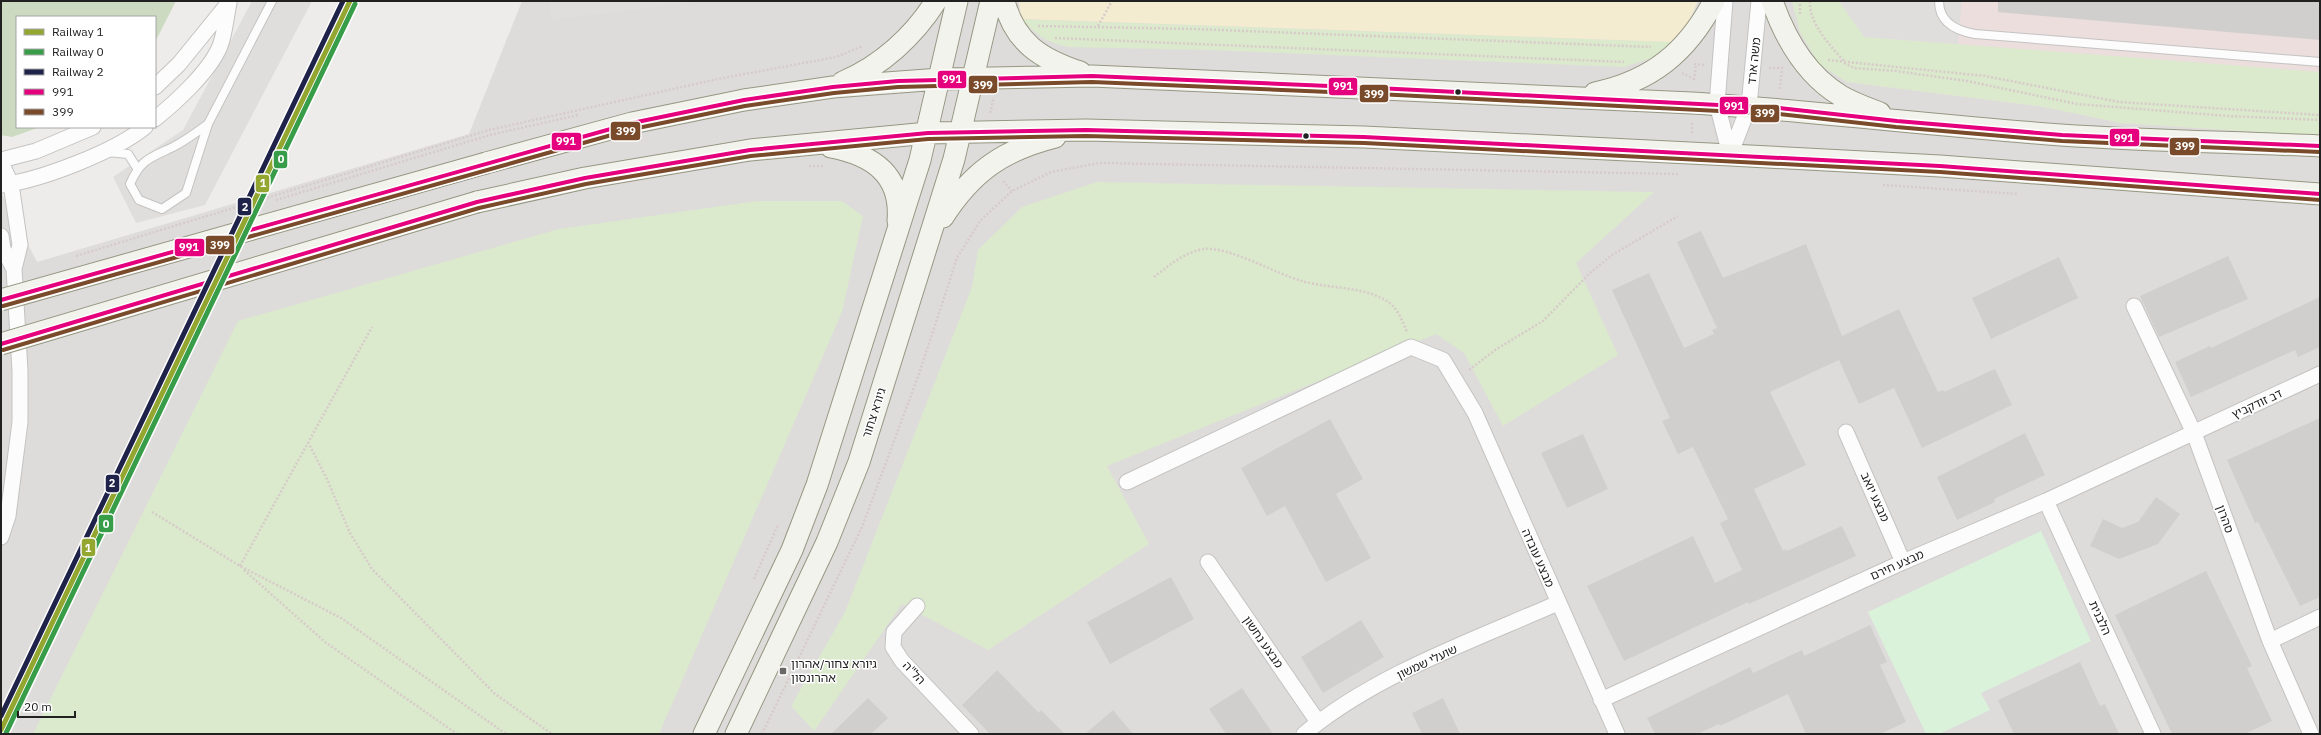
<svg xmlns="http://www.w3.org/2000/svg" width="2321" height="735" font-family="'IBM Plex Sans','Noto Sans Hebrew',sans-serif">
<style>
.residential{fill:#dedcdb}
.commercial{fill:#ebdedd}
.grass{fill:#dbe9cc}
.forest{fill:#cbdac1}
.sand{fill:#f4ecd1}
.park{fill:#daf2da}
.parking{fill:#dfdedd}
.building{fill:#d1cfcd}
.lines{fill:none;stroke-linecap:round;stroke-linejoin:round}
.lane-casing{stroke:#c4c3c2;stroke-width:10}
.street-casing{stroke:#c4c3c2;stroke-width:17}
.secondary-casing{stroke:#969783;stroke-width:23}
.path{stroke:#d7cbca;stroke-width:2.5;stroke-dasharray:2 2;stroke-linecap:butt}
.lane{stroke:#fcfcfc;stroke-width:8}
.street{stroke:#fcfcfc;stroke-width:15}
.secondary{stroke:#f3f3ed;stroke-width:21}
.secondary-bridge-casing{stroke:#969783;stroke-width:23;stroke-linecap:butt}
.path-bridge{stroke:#d7cbca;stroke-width:2.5;stroke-dasharray:2 2;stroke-linecap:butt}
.secondary-bridge{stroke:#f3f3ed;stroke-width:21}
.bus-1-casing{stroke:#fff;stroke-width:7}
.bus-2-casing{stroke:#fff;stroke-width:7}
.bus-1{stroke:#e5007d;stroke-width:4}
.bus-2{stroke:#7a4b2a;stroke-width:4}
.rail-1-casing{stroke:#fff;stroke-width:8}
.rail-2-casing{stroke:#fff;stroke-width:8}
.rail-3-casing{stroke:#fff;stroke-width:8}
.rail-1{stroke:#92a630;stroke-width:5}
.rail-2{stroke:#389d48;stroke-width:5}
.rail-3{stroke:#1f234a;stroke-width:5}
.bus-dot{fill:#212121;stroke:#fff;stroke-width:1.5}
.poi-dot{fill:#696867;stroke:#fff;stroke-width:1.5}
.labels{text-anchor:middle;stroke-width:3;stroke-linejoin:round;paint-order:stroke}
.street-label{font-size:12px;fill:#212121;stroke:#fff}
.poi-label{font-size:12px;fill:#212121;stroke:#fff;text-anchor:start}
.line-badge{stroke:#fff;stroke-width:1.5}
.badge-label{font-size:11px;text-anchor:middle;font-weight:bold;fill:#fff}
</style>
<rect width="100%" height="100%" fill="#eeecea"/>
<!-- residential -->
<path class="residential" d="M522,1H2320V734H1V192L37,262L469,134Z"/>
<!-- commercial -->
<path class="commercial" d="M1792,1H2320V136L2121,123L2039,106L1847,82L1819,64L1800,32Z"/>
<!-- grass -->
<path class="grass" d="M1792,1H1839L1865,37L2320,72V136L2121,123L2039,106L1847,82L1819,64L1800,32Z
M1021,19L1045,20L1673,42L1652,58L1624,67L1210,50L1068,47C1045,42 1038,35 1021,19Z
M1097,182L1654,192L1576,263L1618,355L1503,426L1464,353L1436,334L1107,466L1149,544L988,650L902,604L814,731L791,706L845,612L972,287L978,250L1022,207Z
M757,201H842L863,216L842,312L659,734H33L238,321L559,229Z"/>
<!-- forest -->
<path class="forest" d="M1,1H176L155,42V17H17V127H40L12,137L1,135Z"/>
<!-- sand -->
<path class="sand" d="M1019,1H1698L1689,21L1673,42L1021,19Z"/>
<!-- park -->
<path class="park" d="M2041,531L2091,641L1981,693L1990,710L1939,734H1926L1868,612Z"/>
<!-- parking -->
<path class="parking" d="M252,1H312L205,205L136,223L113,177L183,130Z
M549,1H699L551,20Z
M1839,1H1962L1958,44L1864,37Z"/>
<!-- building -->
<path class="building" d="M1998,1H2320V40L1998,12Z
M1701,231L1723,278L1806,244L1842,336L1899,309L1938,392L1943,390L1944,392L1995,369L2012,405L1922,448L1894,388L1859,404L1839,360L1770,392L1806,465L1754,489L1783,551L1786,549L1787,551L1842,526L1856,556L1749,604L1748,602L1624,661L1587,586L1693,536L1715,583L1742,570L1720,523L1728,519L1693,447L1678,454L1662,421L1670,418L1612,290L1649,273L1684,348L1714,334L1712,330L1717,328L1677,242Z
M2228,256L2248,299L2159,337L2140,296Z
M2059,257L2078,298L1991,339L1972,298Z
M2320,297V347L2298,357L2295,350L2191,397L2175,362L2210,346L2211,348Z
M2320,418V597L2300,606L2258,522L2255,523L2227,460Z
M1330,419L1363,479L1336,494L1371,558L1326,582L1285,506L1267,516L1241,468Z
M2025,433L2045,475L1994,499L1995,502L1957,520L1937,477Z
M1583,434L1608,489L1567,508L1541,453Z
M2156,497L2180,514L2158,544L2119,559L2090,546L2103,519L2122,528L2138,522Z
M2206,571L2252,666L2247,668L2272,721L2245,734H2172L2115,615Z
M1171,577L1194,619L1110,664L1087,622Z
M1361,620L1384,657L1323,693L1301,657Z
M1870,625L1887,662L1880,665L1906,722L1880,734H1806L1788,694L1720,726L1719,724L1697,734H1655L1647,718L1750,667L1753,673L1802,650L1804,656Z
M2080,662L2100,706L2105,704L2119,734H2014L1998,700Z
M997,670L1039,713L1041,710L1065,734H990L962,705Z
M1242,688L1273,734H1226L1209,709Z
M868,698L888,718L871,734H831Z
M1443,698L1460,734H1422L1412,713Z
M1113,710L1133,734H1085Z"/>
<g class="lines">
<!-- lane casing -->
<g class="lane-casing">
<path id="lane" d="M1939,1C1939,23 1957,31 1975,34L2320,62
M208,124C197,132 185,141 173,147C150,158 141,159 130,184L139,200L162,209L186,193L208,124L272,1
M107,152L128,154L137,168"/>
</g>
<!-- street casing -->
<g class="street-casing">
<path id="street" d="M1725,1L1717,104L1730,155
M155,87L179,64L227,5
M155,119C176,102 210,71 220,46C225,33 226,17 229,3
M1730,155L1749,106L1759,1
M1,160L36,151L93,127
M1,162L11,184L20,245L14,269L20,371V422L8,516L1,537
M2,185C41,180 114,152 145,127
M1,236L3,249L14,269
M2134,306L2194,433L2270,641L2311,734
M1846,432L1903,562
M1127,482L1411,347L1443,360L1475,413L1617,734
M2046,501L2153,734
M1208,562L1318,722
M917,606L894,632L893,647L902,661L971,734
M2270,641L2320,617
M1601,700L1903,562L2046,501L2320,374
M1304,734C1374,675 1474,640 1558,603"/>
</g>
<!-- secondary casing -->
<g class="secondary-casing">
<path id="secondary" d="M1004,1C1015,43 1041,59 1080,72
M1772,1C1785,38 1806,75 1841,96C1853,103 1867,108 1880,113
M843,82C881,66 914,36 936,1
M1595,93C1652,81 1687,52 1714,1
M831,147C873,155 902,175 898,221
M486,163L632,123L744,100L833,87L940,79L1092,76L1692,103C1815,111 1938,126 2061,135C2147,141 2234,142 2320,146
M477,202L585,178L750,150L928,133L1086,130L1364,137L1730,155L1940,166L2320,194
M943,217C972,172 1003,150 1055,137
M704,734L792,550L817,485L920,160L957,1
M736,734L827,542L859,462L954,159L991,1"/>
</g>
<!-- path -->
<path class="path" d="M1810,1C1808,22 1831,47 1844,61
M1800,14V1
M1038,26L1195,29L1651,47
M1098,26L1112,1
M1055,38L1624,62
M1828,60L1985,76L2119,102L2320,115
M1844,63L1854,68L1896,71L1967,81L2077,104L2228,116L2320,120
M1694,64L1704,65
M1769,68H1784
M1682,73L1694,79
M1694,80L1696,65
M1780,89L1782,68
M990,113L994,97
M1692,123V134
M489,130L718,79L836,57L863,46
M490,135L578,115
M809,166H824
M1003,181L1012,191
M1883,185L2018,194
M1154,277C1168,266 1185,252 1204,249C1229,246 1276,274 1302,281C1329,289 1363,286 1387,301C1398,308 1402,321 1407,332
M1469,370L1495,350L1543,321L1590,273L1612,255L1678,216
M308,442L327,479L350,533L372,569L495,694L552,734
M152,512L240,566L341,618L506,734
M240,566L372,327
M244,570L325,642L457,734
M754,579L778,525
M762,734L862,527L920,371L957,258L980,221L1012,191L1051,172L1099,163L1679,174"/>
<!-- lane -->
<use href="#lane" class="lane"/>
<!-- street -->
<use href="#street" class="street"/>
<!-- secondary -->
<use href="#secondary" class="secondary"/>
<!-- secondary-bridge casing -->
<g class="secondary-bridge-casing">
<path id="secondary-bridge" d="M1,300L486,163
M1,344L477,202"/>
</g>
<!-- path-bridge -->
<path class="path-bridge" d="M276,200L490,135
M76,256L489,130"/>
<!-- secondary-bridge -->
<use href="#secondary-bridge" class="secondary-bridge"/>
<!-- bus-1 casing -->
<g class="bus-1-casing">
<path id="bus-1" d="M1,300L632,123L744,100L833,87L898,81L1092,76L1377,88L1779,108L1897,121L2062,135L2320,146
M1,344L477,202L585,178L750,150L928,133L1086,130L1364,137L1940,166L2320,194"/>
</g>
<!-- bus-2 casing -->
<g class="bus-2-casing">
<path id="bus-2" d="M3,306L633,129L745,106L834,93L898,87L1092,82L1377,94L1779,114L1896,127L2062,141L2320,152
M3,350L479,208L586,184L751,156L928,139L1086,136L1364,143L1940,172L2320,200"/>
</g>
<!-- bus-1 -->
<use href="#bus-1" class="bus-1"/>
<!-- bus-2 -->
<use href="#bus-2" class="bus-2"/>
<!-- rail-1 casing -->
<g class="rail-1-casing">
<path id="rail-1" d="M1,730L350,1"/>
</g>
<!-- rail-2 casing -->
<g class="rail-2-casing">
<path id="rail-2" d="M6,733L355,4"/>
</g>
<!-- rail-3 casing -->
<g class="rail-3-casing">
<path id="rail-3" d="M1,716L343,1"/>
</g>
<!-- rail-1 -->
<use href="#rail-1" class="rail-1"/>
<!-- rail-2 -->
<use href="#rail-2" class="rail-2"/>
<!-- rail-3 -->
<use href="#rail-3" class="rail-3"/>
</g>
<!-- markers -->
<g class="bus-dot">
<circle cx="1458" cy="92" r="3.5"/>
<circle cx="1306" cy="136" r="3.5"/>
</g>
<rect class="poi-dot" x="779" y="667" width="8" height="8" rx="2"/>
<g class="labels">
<!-- street labels -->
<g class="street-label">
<text transform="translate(1754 61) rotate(-84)" y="4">משה ארד</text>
<text transform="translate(2257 404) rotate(-25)" y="4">דב זודקביץ</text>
<text transform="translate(874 413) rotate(-72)" y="4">גיורא צחור</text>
<text transform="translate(1875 497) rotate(66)" y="4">מבצע יואב</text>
<text transform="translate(2225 519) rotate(70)" y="4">סהרון</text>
<text transform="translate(1538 558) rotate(66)" y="4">מבצע עובדה</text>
<text transform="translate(1897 565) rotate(-24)" y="4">מבצע חירם</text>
<text transform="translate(2100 618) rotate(65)" y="4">הלבנית</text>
<text transform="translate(1263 642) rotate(55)" y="4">מבצע נחשון</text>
<text transform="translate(1427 662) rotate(-25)" y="4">שועלי שמשון</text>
<text transform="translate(914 673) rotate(47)" y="4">הל"ה</text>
</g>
<!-- poi labels -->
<g class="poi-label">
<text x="791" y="668">גיורא צחור/אהרון<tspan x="791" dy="14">אהרונסון</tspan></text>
</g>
</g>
<g class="line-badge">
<rect x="937" y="70" width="30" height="19" rx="4" fill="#e5007d"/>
<rect x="968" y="75" width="30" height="19" rx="4" fill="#7a4b2a"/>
<rect x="1328" y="77" width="30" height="19" rx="4" fill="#e5007d"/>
<rect x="1359" y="84" width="30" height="19" rx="4" fill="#7a4b2a"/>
<rect x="1719" y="96" width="30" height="19" rx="4" fill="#e5007d"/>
<rect x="1750" y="104" width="30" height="19" rx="4" fill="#7a4b2a"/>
<rect x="610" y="121" width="31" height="20" rx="4" fill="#7a4b2a"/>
<rect x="2109" y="128" width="31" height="19" rx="4" fill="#e5007d"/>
<rect x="551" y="132" width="31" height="19" rx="4" fill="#e5007d"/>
<rect x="2169" y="137" width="31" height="19" rx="4" fill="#7a4b2a"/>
<rect x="273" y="150" width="15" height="19" rx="4" fill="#389d48"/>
<rect x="255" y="174" width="15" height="19" rx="4" fill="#92a630"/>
<rect x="237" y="197" width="15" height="19" rx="4" fill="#1f234a"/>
<rect x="205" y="235" width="30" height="20" rx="4" fill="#7a4b2a"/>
<rect x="174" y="238" width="31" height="19" rx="4" fill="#e5007d"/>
<rect x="105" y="474" width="15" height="19" rx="4" fill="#1f234a"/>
<rect x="98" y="514" width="16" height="19" rx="4" fill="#389d48"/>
<rect x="81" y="538" width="15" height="19" rx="4" fill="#92a630"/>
</g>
<g class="badge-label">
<text x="952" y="83">991</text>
<text x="983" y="89">399</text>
<text x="1343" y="90">991</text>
<text x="1374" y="98">399</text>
<text x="1734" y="110">991</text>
<text x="1765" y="117">399</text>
<text x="626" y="135">399</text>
<text x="2124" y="142">991</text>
<text x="566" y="145">991</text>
<text x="2185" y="150">399</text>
<text x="281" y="163">0</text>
<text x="263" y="187">1</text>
<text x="245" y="211">2</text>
<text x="220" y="249">399</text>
<text x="189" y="251">991</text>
<text x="112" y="487">2</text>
<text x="106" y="528">0</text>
<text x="88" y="552">1</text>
</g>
<!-- border -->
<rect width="2321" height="735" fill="none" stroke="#212121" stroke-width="4"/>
<!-- legend -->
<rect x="16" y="16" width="140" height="112" fill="#ffffff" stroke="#a6a6a6"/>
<rect x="24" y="29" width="20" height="6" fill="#92a630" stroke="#a6a6a6"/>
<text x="52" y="36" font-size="12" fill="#212121">Railway 1</text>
<rect x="24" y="49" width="20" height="6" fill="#389d48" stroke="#a6a6a6"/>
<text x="52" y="56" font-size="12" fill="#212121">Railway 0</text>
<rect x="24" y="69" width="20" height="6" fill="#1f234a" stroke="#a6a6a6"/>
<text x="52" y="76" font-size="12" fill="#212121">Railway 2</text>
<rect x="24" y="89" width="20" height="6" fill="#e5007d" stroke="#a6a6a6"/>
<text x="52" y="96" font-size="12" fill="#212121">991</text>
<rect x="24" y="109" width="20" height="6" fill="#7a4b2a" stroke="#a6a6a6"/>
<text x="52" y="116" font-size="12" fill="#212121">399</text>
<!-- scale -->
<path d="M18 711v6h57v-6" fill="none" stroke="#212121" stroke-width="2"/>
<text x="24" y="711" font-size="12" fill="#212121" stroke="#ffffff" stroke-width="3" paint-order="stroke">20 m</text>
</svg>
